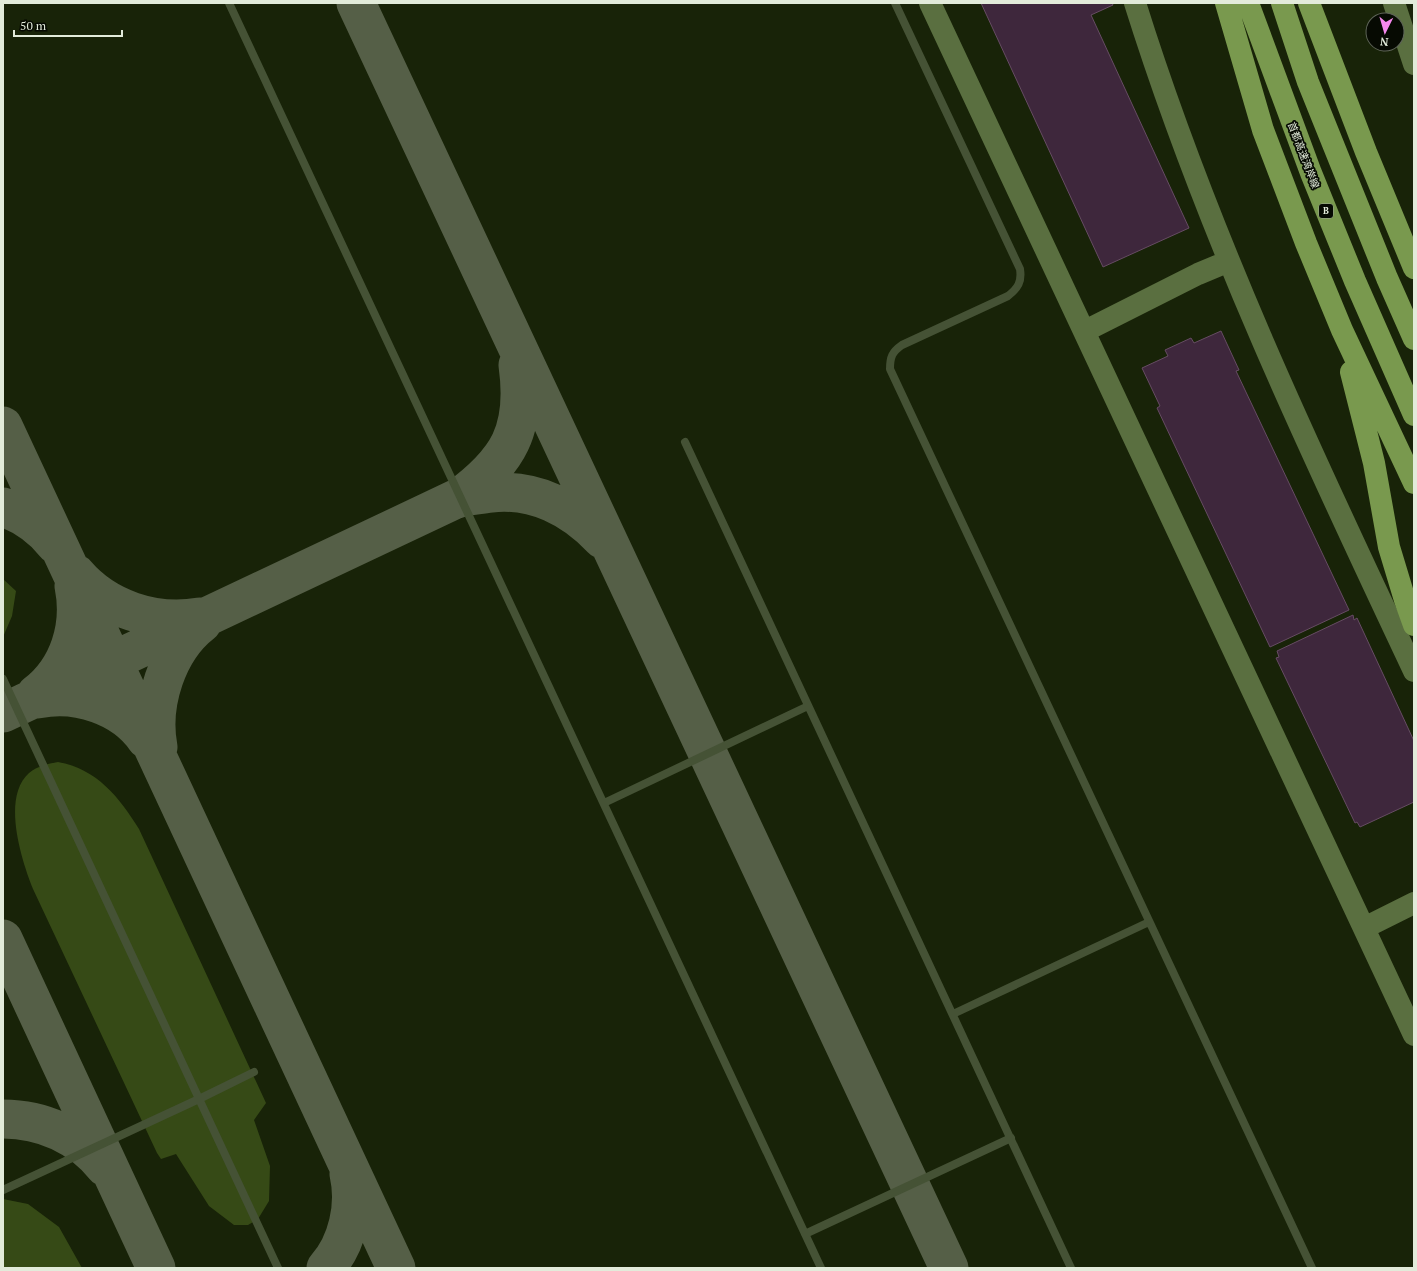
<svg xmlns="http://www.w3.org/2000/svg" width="1417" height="1271" font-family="'PT Serif','Noto Sans JP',serif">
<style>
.green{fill:#364a16}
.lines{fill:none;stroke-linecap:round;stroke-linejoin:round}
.taxiway{stroke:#555f47;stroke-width:39}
.building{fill:#3e273c;stroke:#664c63}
.lane{stroke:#455235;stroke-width:8}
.secondary{stroke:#5a6f40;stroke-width:22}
.highway{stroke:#79994e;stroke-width:22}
.labels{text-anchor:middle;stroke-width:3.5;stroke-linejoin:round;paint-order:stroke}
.shield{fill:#060a02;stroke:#a0a899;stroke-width:1}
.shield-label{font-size:9px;font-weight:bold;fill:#e2ebda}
.street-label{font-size:10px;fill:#e2ebda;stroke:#060a02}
</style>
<rect width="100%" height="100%" fill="#182308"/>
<!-- green -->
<path class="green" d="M3,579L16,591L12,616L3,637Z
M58,762C97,769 119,797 139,829L266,1103L254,1120L270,1166L269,1201L258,1219L248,1225H234L209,1206L176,1154L161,1159L157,1153L33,889C22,861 1,798 29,773C38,766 47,764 58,762Z
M3,1199L28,1204L59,1227L82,1268H3Z"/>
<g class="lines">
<!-- taxiway -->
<path class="taxiway" d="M356,3L949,1268
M3,426L396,1268
M457,499C509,461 527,430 518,365
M3,507C24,515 41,526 55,544
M76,574C106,609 155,625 200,617
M36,694C69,669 82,626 74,586
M38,699C77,691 123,706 146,739
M3,713L460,497C471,496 481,494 491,493C534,488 573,508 602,539
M158,747C150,704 167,650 202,623
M3,939L156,1268
M3,1119C43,1119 80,1136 105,1167
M326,1268C348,1243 356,1205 349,1174"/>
</g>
<!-- building -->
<path class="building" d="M981,3H1112L1113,5L1091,15L1189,228L1103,267Z
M1221,331L1239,370L1236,371L1349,610L1270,647L1157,408L1160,406L1142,368L1168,356L1165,350L1191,338L1194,343Z
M1353,615L1354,620L1357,618L1414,741V802L1360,827L1357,822L1355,823L1276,658L1279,657L1277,651Z"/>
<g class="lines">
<!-- lane -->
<path class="lane" d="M229,3L821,1268
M895,3L1020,269C1022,282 1018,288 1008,296L902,345C892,352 890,357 890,369L1312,1268
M685,442L1071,1268
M3,679L278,1268
M604,803L808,706
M953,1014L1149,922
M3,1190L199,1099L254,1072
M805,1234L1011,1138"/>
<!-- secondary -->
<path class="secondary" d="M930,3L1414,1035
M1135,3C1207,233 1311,453 1414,671
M1394,3L1414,64
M1085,331L1198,274L1229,261
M1364,928L1414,903"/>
<!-- highway -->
<path class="highway" d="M1226,3L1263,130L1306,243L1342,330L1414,483
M1248,3L1311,173L1355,281L1414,415
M1282,3L1308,82L1387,278L1414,339
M1309,3L1366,152L1414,268
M1351,372L1374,463L1389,547L1405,600L1414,625"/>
</g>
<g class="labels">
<!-- shield labels -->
<rect class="shield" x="1319" y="204" width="14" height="14" rx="3"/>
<g class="shield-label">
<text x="1326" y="214">B</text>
</g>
<!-- street labels -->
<g class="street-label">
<text transform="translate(1304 155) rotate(69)" y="4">首都高速湾岸線</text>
</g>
</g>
<!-- border -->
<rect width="1417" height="1271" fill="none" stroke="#e2ebda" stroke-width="8"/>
<!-- north arrow -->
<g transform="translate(1385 32) rotate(185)"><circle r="19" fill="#060a02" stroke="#5e6458"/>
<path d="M0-3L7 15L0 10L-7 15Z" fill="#f688ed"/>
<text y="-6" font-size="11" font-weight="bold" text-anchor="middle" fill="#e2ebda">N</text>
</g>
<!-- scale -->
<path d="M14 30v6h108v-6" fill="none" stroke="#e2ebda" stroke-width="2"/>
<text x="20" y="30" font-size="12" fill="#e2ebda" stroke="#060a02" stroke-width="3" paint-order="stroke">50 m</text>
</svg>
